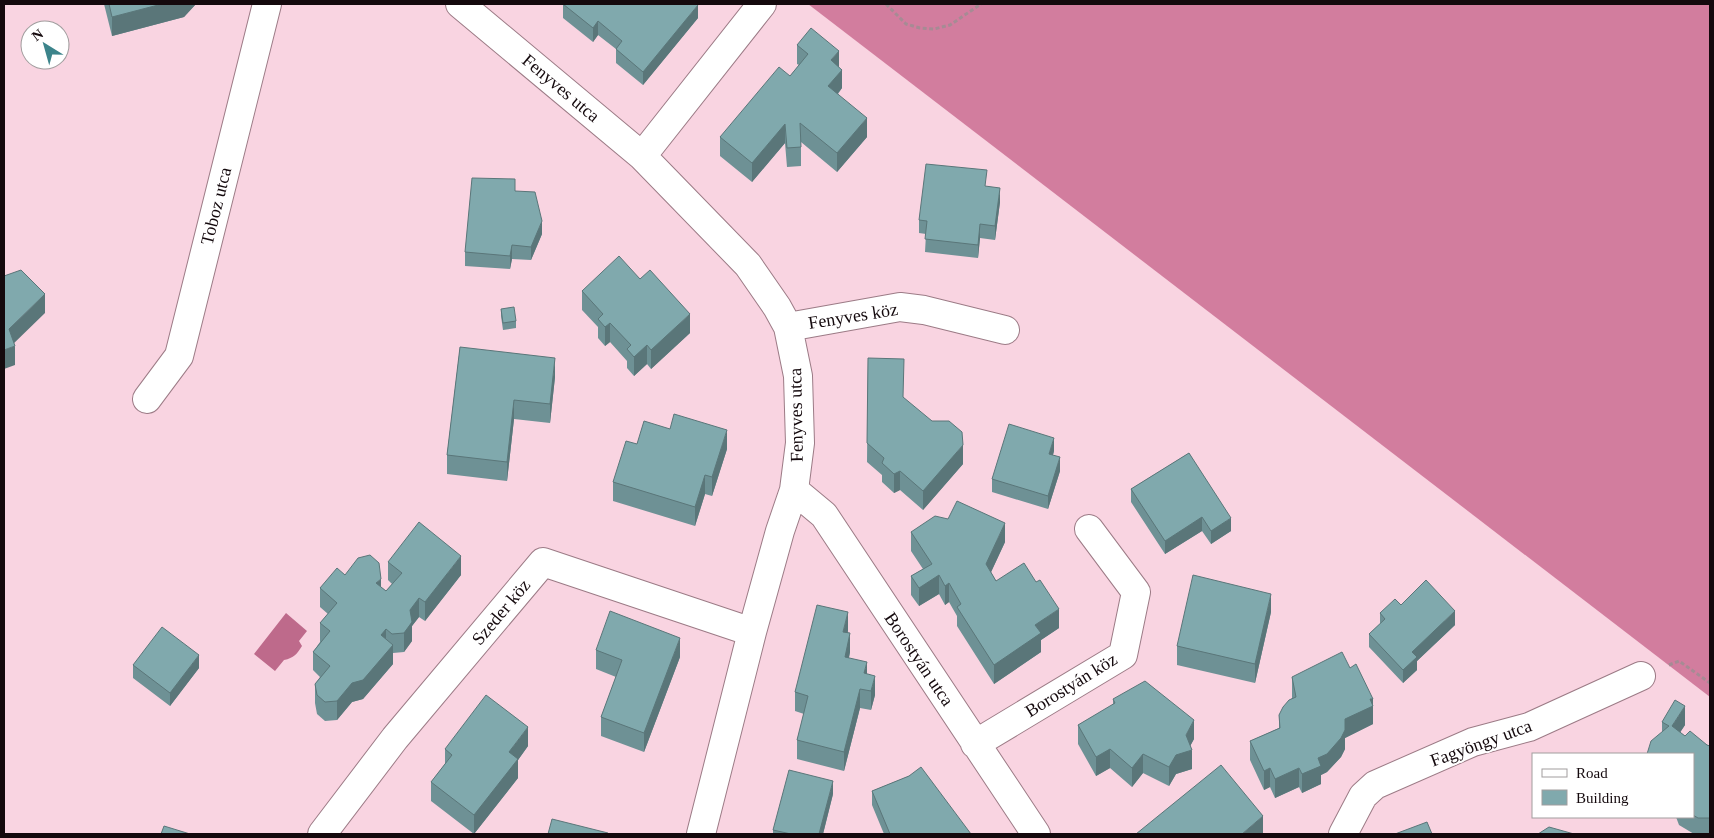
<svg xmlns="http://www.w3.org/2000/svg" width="1714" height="838" font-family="Georgia,serif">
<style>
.forest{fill:#d27d9e}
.water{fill:#be6a8b}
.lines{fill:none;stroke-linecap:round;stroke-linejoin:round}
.minor-casing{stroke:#9c7b86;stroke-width:30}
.path{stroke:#a68b94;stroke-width:3;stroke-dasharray:4 2.5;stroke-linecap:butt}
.minor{stroke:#fff;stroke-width:28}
.wall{fill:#6e9195}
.shaded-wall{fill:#5a7679}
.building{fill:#80a9ad;stroke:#5a7679}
.labels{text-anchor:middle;stroke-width:4;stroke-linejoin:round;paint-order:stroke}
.street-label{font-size:18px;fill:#14090d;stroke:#fff}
</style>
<rect width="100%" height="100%" fill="#f9d4e1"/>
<!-- forest -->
<path class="forest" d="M808,4H1710V697Z"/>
<!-- water -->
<path class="water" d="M286,613L307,631L299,641L302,646C297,654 294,658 284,660L275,671L254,654Z"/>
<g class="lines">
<!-- minor casing -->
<g class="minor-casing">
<path id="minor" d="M460,4L642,156L748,265L777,307L788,327L798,376L800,443L794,490L780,531L752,632L701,834
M642,156L762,4
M788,327L900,307L924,310L1005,330
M147,399L179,356L267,4
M794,490L824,515L1036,834
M975,744L1123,655L1136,592L1089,529
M322,834L395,738L543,562L752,632
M1343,834L1363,796L1375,785L1473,742L1529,727L1641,676"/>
</g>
<!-- path -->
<path class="path" d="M886,4L906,24L920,28L934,29L950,25L981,4
M1669,665L1679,661L1710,683"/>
<!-- minor -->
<use href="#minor" class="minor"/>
</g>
<!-- wall -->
<path class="wall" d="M104,4H196L184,17L112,36Z
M563,4L698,18L643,85L616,63V49L598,35L593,42L563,18Z
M797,45L839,67L842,88L838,94L867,137L837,172L801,142V166L787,167L785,143L752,182L720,156V137L790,76L799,65L797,64Z
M986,187L1000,202L995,240L980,238L978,258L925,252L926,234L919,233V220Z
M515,191L542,234L531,260L512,259L510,269L465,266V252Z
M582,291L690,333L651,369L647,364L634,376L627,368V361L610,342L605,346L598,338V327L582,310Z
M501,309L516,321V328L503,330L501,316Z
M460,347L555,377L550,423L514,419L507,481L447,474V455Z
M868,358L963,464L923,510L900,490L894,493L882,482V475L867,462Z
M637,444L727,449L712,496L705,494L695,526L613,501V482Z
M1054,451L1053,455L1060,471L1048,509L992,492V479Z
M1189,453L1231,531L1211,544L1202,531L1165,554L1131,502V489Z
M911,532L1005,542L991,572L996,581L1059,628L1041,640V652L994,684L957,626V616L949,602L945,605L939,594L919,606L911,595V576L923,569L911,551Z
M388,562L461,575L425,621L419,617L412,626V641L404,652L393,653V664L363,699L352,702L337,720L325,721L317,714L315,703V684L320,677L313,670V652L320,642V623L328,614L320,607V588L345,575L381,587L386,591L392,584L388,580Z
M1401,605L1455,625L1417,661V670L1403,683L1369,647V634L1380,624V613Z
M1271,612L1255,683L1177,665V646Z
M848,631L850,652L849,658L867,674L875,695L871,710L860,708L844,771L797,759V740L804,714L795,711V692Z
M596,650L680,657L644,752L601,736V717L616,677L596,669Z
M133,665L199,668L170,706L133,678Z
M1350,668L1373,699V724L1345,738V749L1341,757L1327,772L1321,775V784L1302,793L1299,787L1275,798L1270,787L1264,790L1250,760V741L1279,728V715L1292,698V677Z
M1113,699L1194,739L1190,746L1192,769L1176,774L1169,786L1143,773L1132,787L1110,768L1096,776L1078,744V725L1113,705Z
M1662,722L1685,725L1680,732L1685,736L1710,746V834H1694L1679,825L1676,817H1693V754L1662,732Z
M528,746L518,760V778L474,834L431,801V782L445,764V749Z
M909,776L971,834H884L872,805V791Z
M833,794L823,834H773V830Z"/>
<!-- shaded-wall -->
<path class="shaded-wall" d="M162,4H196L184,17L112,36V17Z
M698,5V18L643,85V72Z
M598,21V35L593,42V28Z
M839,51V70L831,60Z
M842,70V88L828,105V86Z
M867,118V137L837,172V153Z
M785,124V143L752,182V163Z
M1000,188V202L995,240V226Z
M542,221V234L531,260V247Z
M980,224V238L978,258V245Z
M512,245V259L510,269V256Z
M45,294V313L9,348V329Z
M690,314V333L651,369V350Z
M610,323V342L605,346V327Z
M647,345V364L634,376V357Z
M15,346V365L4,369V350Z
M555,358V377L550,423V404Z
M514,400V419L507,481V462Z
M727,430V449L712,496V477Z
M1054,438V451L1049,468V454Z
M963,445V464L923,510V491Z
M1060,457V471L1048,509V496Z
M900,471V490L894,493V474Z
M705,475V494L695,526V507Z
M1202,517V531L1165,554V541Z
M1231,518V531L1211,544V531Z
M1005,523V542L986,583V564Z
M461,556V575L425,621V602Z
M939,575V594L919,606V588Z
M381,579V597L376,583Z
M949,583V602L945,605V586Z
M1271,594V612L1255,683V664Z
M419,598V617L412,626V641L404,652V633L410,610Z
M1059,609V628L1041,640V652L994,684V665L1035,625Z
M1455,611V625L1417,661V670L1403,683V670L1412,652Z
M848,612V631L843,651V632Z
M386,629V648L381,635Z
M850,633V652L845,675V657Z
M680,638V657L644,752V733Z
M393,645V664L363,699L352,702L337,720V701L352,683Z
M199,655V668L170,706V693Z
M867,662V681L864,673Z
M875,676V695L871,710V691Z
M860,689V708L844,771V752Z
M1370,699H1373V724L1345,738V749L1341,757L1327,772L1321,775V784L1302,793V774L1345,719Z
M1685,706V725L1672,745V726Z
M1194,720V739L1187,752L1192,750V769L1176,774L1169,786V767Z
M528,727V746L518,760V778L474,834V815L509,752Z
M1110,749V768L1096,776V757Z
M1143,754V773L1132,787V768Z
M1270,768V787L1264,790V771Z
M1299,768V787L1275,798V779Z
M833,781V794L823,834H819Z
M1263,816V834H1242Z"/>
<!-- building -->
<path class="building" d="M109,4H162L112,17Z
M563,4H697L698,5L643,72L616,49L622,41L598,21L593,28Z
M811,28L839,51L831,60L842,70L828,86L867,118L837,153L800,123L801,147L787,148L785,124L752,163L720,137L779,67L790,76L808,54L797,45Z
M926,164L987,170L985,186L1000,188L995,226L980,224L978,245L925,239L927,221L919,220Z
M472,178L515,179V191L535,192L542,221L531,247L512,245L510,256L465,252Z
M619,256L640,279L650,270L690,314L651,350L647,345L634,357L627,349L631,345L610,323L605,327L598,319L603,314L582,291Z
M21,270L45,294L9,329L15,346L4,350V276Z
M514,307L516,321L503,323L501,309Z
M460,347L555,358L550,404L514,400L507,462L447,455Z
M868,358L904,359L903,397L932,421H949L962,432L963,445L923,491L900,471L894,474L882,463L884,458L867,443Z
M674,414L727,430L712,477L705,475L695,507L613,482L626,441L637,444L644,421L670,429Z
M1009,424L1054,438L1049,454L1060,457L1048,496L992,479Z
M1189,453L1231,518L1211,531L1202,517L1165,541L1131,489Z
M957,501L1005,523L986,564L996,581L1024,563L1036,582L1040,580L1059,609L1035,625L1041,633L994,665L957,607L961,604L949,583L945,586L939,575L919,588L911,576L932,564L911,532L935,516L948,519Z
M419,522L461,556L425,602L419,598L410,610L412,622L404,633L392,634L386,629L381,635L393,645L363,680L352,683L337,701L325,702L317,695L315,684L330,666L313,652L330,631L320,623L337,603L320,588L337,568L345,575L358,558L370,555L379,563L381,579L376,583L386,591L402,573L388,562Z
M1193,575L1271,594L1255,664L1177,646Z
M1426,580L1455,611L1412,652L1417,657L1403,670L1369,634L1385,619L1380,613L1395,599L1401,605Z
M817,605L848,612L843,632L850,633L845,657L867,662L864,673L875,676L871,691L860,689L844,752L797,740L808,696L795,692Z
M610,611L680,638L644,733L601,717L622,660L596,650Z
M162,627L199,655L170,693L133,665Z
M1342,652L1350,668L1356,664L1373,699H1370L1373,706L1345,719V730L1341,738L1327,754L1318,758L1321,766L1302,774L1299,768L1275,779L1270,768L1264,771L1250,741L1280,728L1279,715L1283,707L1289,700L1296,697L1292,677Z
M1145,681L1194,720L1186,735L1192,750L1176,755L1169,767L1143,754L1132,768L1110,749L1096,757L1078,725L1115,703L1113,699Z
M486,695L528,727L509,752L518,759L474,815L431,782L452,755L445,749Z
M1675,700L1685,706L1672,726L1685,736L1690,731L1707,745L1710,746V818H1698L1693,815V754H1647L1651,741L1669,726L1662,722Z
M1221,765L1263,816L1242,834H1136Z
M921,767L971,834H890L872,791L909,776Z
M789,770L833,781L819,834H791L773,830Z
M552,819L608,833V834H548Z
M1427,822L1432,834H1395Z
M164,826L190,834H161Z
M1549,827L1574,834H1538Z"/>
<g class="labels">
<!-- street labels -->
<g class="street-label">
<text transform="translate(561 88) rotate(40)" y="6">Fenyves utca</text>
<text transform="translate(216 206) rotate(-76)" y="6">Toboz utca</text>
<text transform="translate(853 316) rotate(-9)" y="6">Fenyves köz</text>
<text transform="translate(796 415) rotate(-91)" y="6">Fenyves utca</text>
<text transform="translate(501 612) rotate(-50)" y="6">Szeder köz</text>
<text transform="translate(919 659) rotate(56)" y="6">Borostyán utca</text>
<text transform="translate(1071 685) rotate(-32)" y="6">Borostyán köz</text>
<text transform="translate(1481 743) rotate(-20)" y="6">Fagyöngy utca</text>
</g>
</g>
<!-- border -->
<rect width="1714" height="838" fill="none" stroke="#14090d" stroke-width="10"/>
<!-- legend -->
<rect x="1532" y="753" width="162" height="65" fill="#ffffff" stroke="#a19d9e"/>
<rect x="1542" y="769" width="25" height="8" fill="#ffffff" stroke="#a19d9e"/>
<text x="1576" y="778" font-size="15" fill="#14090d">Road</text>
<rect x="1542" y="790" width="25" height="15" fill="#80a9ad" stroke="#a19d9e"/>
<text x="1576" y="803" font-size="15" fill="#14090d">Building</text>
<!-- north arrow -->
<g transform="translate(45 45) rotate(323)"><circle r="24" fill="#ffffff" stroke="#a19d9e"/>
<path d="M0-4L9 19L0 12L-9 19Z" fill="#3c848b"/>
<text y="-8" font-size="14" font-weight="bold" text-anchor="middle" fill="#14090d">N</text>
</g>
</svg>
